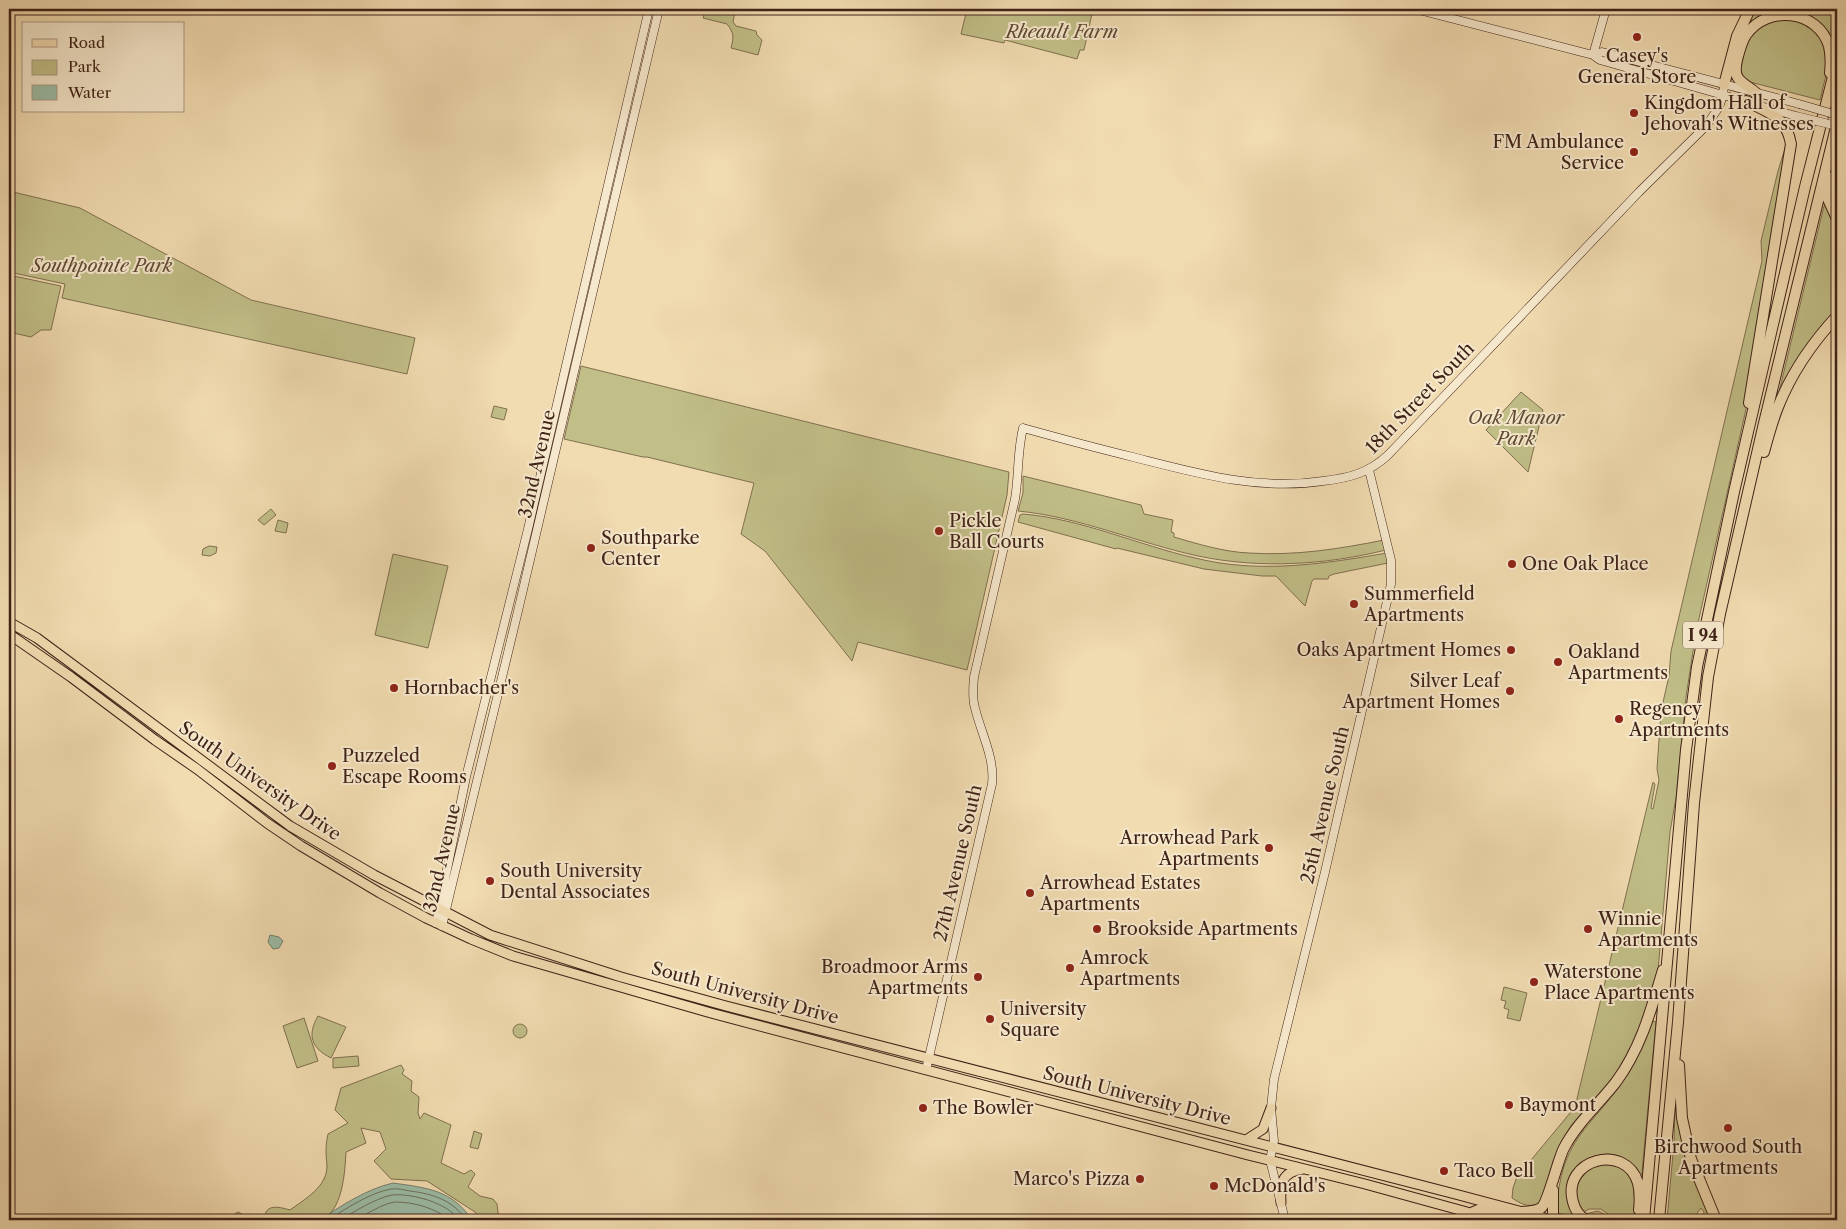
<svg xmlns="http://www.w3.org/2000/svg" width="1846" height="1229" font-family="'Libre Caslon Text',serif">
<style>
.green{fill:#c1be87;stroke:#807050}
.water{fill:#9cbca6;stroke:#777f6d}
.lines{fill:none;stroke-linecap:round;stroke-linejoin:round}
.shore{stroke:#6e705f;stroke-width:1}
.secondary-casing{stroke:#402318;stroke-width:9}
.primary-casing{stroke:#402318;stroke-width:11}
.highway-casing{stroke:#402318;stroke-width:12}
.secondary{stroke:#f6e8cc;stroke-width:8}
.primary{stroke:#f1dbb0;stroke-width:9}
.highway{stroke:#f1dbb0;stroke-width:10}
.secondary-bridge-casing{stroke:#402318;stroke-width:9;stroke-linecap:butt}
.secondary-bridge{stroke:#f6e8cc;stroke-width:8}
.poi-dot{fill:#8f2418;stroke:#f6e8cc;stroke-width:2}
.labels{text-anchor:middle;stroke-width:4;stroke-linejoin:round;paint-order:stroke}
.shield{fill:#f6e8cc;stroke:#775e4e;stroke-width:1}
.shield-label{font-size:16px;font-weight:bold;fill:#402318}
.park-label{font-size:18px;font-style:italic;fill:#604a34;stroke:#f6e8cc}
.poi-label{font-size:18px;fill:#402318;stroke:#f6e8cc;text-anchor:start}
.street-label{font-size:18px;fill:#402318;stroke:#f6e8cc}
</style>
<rect width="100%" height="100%" fill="#f1dbb0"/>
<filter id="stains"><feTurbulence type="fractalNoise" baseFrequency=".004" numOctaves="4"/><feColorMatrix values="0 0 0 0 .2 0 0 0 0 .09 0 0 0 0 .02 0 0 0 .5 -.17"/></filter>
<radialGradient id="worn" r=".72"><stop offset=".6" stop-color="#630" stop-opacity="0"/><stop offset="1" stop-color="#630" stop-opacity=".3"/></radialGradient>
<!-- green -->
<path class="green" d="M706,9H728L735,11L733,22L736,26L756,31L757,35L762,40L758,55L731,48C734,37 734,33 727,24L703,18Z
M967,9H1093L1084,50H1080L1077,59L1005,40L1004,43L961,34Z
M1756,9H1837V41L1836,47L1833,48L1800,12L1744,29Z
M1798,19L1821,35L1828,67L1820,100L1750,82L1740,74C1737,47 1749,37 1767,20Z
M1787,142L1789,144L1746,409L1696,632L1686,697L1676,798L1670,832L1658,971L1647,1013L1627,1057L1613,1079L1572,1124L1561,1142L1553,1161L1542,1202C1530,1209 1521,1204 1512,1198L1513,1188L1517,1177L1575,1107L1653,782L1655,784L1651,808L1653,809L1659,780L1657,769L1661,711L1669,676L1671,651L1762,261L1761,241L1778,171Z
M1837,156V214C1829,196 1833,175 1837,156Z
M9,191L80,208L251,300L415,338L407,374L62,298L65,284L9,272Z
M1827,205L1837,223V313L1778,396L1824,206Z
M9,275L61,286L51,330H41L31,337L9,332Z
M581,366L1009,472L1007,495L967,670L858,642L852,661L765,551L741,534L754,483L647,457H643L564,439Z
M1521,392L1543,410L1528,472L1486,430Z
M494,406L507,409L504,420L491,417Z
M1023,476L1141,505L1144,514L1173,520L1171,532L1174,533V537C1198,544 1224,552 1249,553C1295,556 1339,549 1384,540L1386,550C1325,565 1260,569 1198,556C1138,543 1080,517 1018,511L1023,493Z
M271,509L276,515L264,525L258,520Z
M1023,514C1082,519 1138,545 1195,558C1259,574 1323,564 1387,553L1388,563L1334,574L1329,576L1328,579H1314L1312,581L1305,606L1276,576H1262L1204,569L1117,548L1116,549L1018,522L1020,515Z
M278,520L288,523L286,533L275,531Z
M209,546L217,547L216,553L210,556L202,555L203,549Z
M393,554L448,566L428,648L375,635Z
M1504,987L1527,993L1520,1021L1507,1018L1509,1010L1504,1008L1506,1001L1501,1000Z
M318,1016L346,1027L331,1058C311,1048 307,1035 318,1016Z
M304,1018L318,1061L297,1068L283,1026Z
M1653,1021L1656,1022L1641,1183C1636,1176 1629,1163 1621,1158C1606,1148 1585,1159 1575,1171L1576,1218L1558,1213C1556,1202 1558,1193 1560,1182C1567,1145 1585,1129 1608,1101C1627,1077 1641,1050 1653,1021Z
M513 1031a7 7 0 1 1 14 0a7 7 0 1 1-14 0Z
M358,1056L359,1066L333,1068V1058Z
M401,1065L404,1070L402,1074L412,1081L411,1091L419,1097L418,1113L420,1119L424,1113L451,1125L441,1163L464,1174L471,1170L475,1174L468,1187L480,1196L493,1199L497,1204L499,1220H481L475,1212L427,1181L391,1179L374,1161L386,1149L380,1132L361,1128L366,1143L346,1152C345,1170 343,1216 318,1220C301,1223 281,1220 263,1220C265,1218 265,1215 266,1212C270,1204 283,1208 290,1210C305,1199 327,1187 327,1166C326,1154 325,1147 328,1134L348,1123L335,1110L341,1088Z
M1675,1103H1678L1692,1172L1701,1196L1713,1220H1695L1700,1215L1703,1216L1704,1212L1701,1208L1692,1220H1667L1674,1143Z
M474,1131L482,1134L478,1149L470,1147Z
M1606,1162L1621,1166L1633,1179L1636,1220H1616L1601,1209H1589L1582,1213C1575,1200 1572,1178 1587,1169C1592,1166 1600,1164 1606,1162Z
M1598,1211L1604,1214L1612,1220H1590L1585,1214Z
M238,1212L253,1220H254H226Z"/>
<!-- water -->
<path class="water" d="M270,935L279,937L283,941L279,948L273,949L268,942Z
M393,1183C428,1188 452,1190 472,1220L419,1219L320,1220C342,1205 367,1189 393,1183Z"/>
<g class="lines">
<!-- shore -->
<path class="shore" d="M329,1220C344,1209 372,1192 391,1189C397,1188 404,1190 410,1191C433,1194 453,1200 466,1220
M340,1220C354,1212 376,1198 392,1195C412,1193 448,1203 459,1220
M355,1220C365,1215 384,1203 395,1202C414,1202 435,1208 450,1220"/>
<!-- secondary casing -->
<g class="secondary-casing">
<path id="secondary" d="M1415,9L1593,55L1600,60L1751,103
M1593,55L1602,52L1799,104
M1593,55L1606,9
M1764,107L1796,116
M436,923L466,777L528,529L649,9
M442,926L518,611L659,9
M926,1070L992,784C995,758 981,733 975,708C972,698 973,687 974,677L1015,499C1019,475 1017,453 1023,428C1059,438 1096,448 1133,457C1196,473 1258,491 1323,481C1349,478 1369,473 1388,455L1639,192L1706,126L1719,107L1723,95L1724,85
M1285,1220L1270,1160L1274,1141L1271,1108L1274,1079L1325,872L1391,584V560L1369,470"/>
</g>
<!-- primary casing -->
<g class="primary-casing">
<path id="primary" d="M9,622L37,638L290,826L374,875L490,935L621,977L726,1006L1455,1194L1552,1220
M9,634L71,677L155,740L197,769L267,823L301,846L380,893L426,918L471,939L513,956L711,1013L1248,1155L1365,1184L1496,1220
M1246,1140L1263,1129L1271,1108
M1281,1203C1280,1184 1281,1172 1303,1169
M1470,1213L1479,1209L1494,1213L1508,1208
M1504,1220L1506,1217C1519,1215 1522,1221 1536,1216"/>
</g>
<!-- highway casing -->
<g class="highway-casing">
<path id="highway" d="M1724,85L1737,36L1750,9
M1756,93C1751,88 1742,84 1738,78C1734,72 1736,63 1738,56C1740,49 1742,41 1746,35C1767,4 1818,10 1829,46C1831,55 1831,64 1830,73
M1746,101C1769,113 1786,116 1791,144L1749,403
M1828,177V199L1837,219
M1764,452C1768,437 1772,422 1778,407C1791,374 1813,342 1837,316
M1679,1065L1682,1118L1691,1159L1716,1220
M1553,1190V1220
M1523,1212C1528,1211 1536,1212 1541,1208C1548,1203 1558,1159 1564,1148C1577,1123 1599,1104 1616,1082C1641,1048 1651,1010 1663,970
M1586,1220C1579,1216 1575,1210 1573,1202C1561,1159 1626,1142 1638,1183C1640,1191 1640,1201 1639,1210
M1644,1220L1686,750L1697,667L1734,492L1805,187L1837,61
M1659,1220L1678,1022L1694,803L1708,677L1720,614L1764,423L1837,123"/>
</g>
<!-- secondary -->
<use href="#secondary" class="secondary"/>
<!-- primary -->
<use href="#primary" class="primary"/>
<!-- highway -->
<use href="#highway" class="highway"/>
<!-- secondary-bridge casing -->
<g class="secondary-bridge-casing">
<path id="secondary-bridge" d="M1799,104L1837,115
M1796,116L1837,126"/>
</g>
<!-- secondary-bridge -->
<use href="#secondary-bridge" class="secondary-bridge"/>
</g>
<!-- markers -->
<g class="poi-dot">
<circle cx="1637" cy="37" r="5"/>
<circle cx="1634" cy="113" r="5"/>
<circle cx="1634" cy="152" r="5"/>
<circle cx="939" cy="531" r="5"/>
<circle cx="591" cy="548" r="5"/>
<circle cx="1512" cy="564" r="5"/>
<circle cx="1354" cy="604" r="5"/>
<circle cx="1511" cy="650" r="5"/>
<circle cx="1558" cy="662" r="5"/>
<circle cx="394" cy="688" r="5"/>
<circle cx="1510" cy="691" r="5"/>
<circle cx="1619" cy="719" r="5"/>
<circle cx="332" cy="766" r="5"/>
<circle cx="1269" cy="848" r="5"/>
<circle cx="490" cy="881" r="5"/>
<circle cx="1030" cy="893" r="5"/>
<circle cx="1097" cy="929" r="5"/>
<circle cx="1588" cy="929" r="5"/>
<circle cx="1070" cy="968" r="5"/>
<circle cx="978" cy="977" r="5"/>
<circle cx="1534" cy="982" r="5"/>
<circle cx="990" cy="1019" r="5"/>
<circle cx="1509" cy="1105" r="5"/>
<circle cx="923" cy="1108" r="5"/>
<circle cx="1728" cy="1128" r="5"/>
<circle cx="1444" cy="1171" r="5"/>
<circle cx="1140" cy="1179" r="5"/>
<circle cx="1214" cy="1186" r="5"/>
</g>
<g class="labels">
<!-- shield labels -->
<rect class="shield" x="1683" y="621.5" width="40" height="27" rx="4"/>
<g class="shield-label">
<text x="1703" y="641">I 94</text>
</g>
<!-- park labels -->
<g class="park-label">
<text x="1062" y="38">Rheault Farm</text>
<text x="102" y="272">Southpointe Park</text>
<text x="1516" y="424">Oak Manor<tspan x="1516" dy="21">Park</tspan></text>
</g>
<!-- poi labels -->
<g class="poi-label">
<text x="1637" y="62" text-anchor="middle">Casey's<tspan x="1637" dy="21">General Store</tspan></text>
<text x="1644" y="109">Kingdom Hall of<tspan x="1644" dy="21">Jehovah's Witnesses</tspan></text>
<text x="1624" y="148" text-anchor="end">FM Ambulance<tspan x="1624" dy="21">Service</tspan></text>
<text x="949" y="527">Pickle<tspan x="949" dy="21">Ball Courts</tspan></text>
<text x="601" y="544">Southparke<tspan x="601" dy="21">Center</tspan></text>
<text x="1522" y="570">One Oak Place</text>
<text x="1364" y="600">Summerfield<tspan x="1364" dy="21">Apartments</tspan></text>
<text x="1501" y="656" text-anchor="end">Oaks Apartment Homes</text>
<text x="1568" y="658">Oakland<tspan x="1568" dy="21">Apartments</tspan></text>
<text x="1500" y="687" text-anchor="end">Silver Leaf<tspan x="1500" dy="21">Apartment Homes</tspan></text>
<text x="404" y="694">Hornbacher's</text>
<text x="1629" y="715">Regency<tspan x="1629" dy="21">Apartments</tspan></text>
<text x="342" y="762">Puzzeled<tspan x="342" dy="21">Escape Rooms</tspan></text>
<text x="1259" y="844" text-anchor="end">Arrowhead Park<tspan x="1259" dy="21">Apartments</tspan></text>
<text x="500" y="877">South University<tspan x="500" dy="21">Dental Associates</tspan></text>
<text x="1040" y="889">Arrowhead Estates<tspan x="1040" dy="21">Apartments</tspan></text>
<text x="1598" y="925">Winnie<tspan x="1598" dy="21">Apartments</tspan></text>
<text x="1107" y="935">Brookside Apartments</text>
<text x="1080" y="964">Amrock<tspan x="1080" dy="21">Apartments</tspan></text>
<text x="968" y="973" text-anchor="end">Broadmoor Arms<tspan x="968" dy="21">Apartments</tspan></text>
<text x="1544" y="978">Waterstone<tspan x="1544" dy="21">Place Apartments</tspan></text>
<text x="1000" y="1015">University<tspan x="1000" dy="21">Square</tspan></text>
<text x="1519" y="1111">Baymont</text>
<text x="933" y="1114">The Bowler</text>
<text x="1728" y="1153" text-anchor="middle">Birchwood South<tspan x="1728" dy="21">Apartments</tspan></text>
<text x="1454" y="1177">Taco Bell</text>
<text x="1130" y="1185" text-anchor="end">Marco's Pizza</text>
<text x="1224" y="1192">McDonald's</text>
</g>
<!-- street labels -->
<g class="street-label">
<text transform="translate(1420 398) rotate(-46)" y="6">18th Street South</text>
<text transform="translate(537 464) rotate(-77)" y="6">32nd Avenue</text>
<text transform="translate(260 781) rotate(35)" y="6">South University Drive</text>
<text transform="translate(1325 805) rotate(-77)" y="6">25th Avenue South</text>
<text transform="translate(442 858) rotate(-77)" y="6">32nd Avenue</text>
<text transform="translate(958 863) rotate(-77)" y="6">27th Avenue South</text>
<text transform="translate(745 993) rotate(15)" y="6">South University Drive</text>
<text transform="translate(1137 1096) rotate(14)" y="6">South University Drive</text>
</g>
</g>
<!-- margin -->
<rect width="1846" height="1229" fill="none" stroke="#f1dbb0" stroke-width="30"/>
<rect x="10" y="10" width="1826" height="1209" fill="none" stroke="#402318" stroke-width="2.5"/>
<rect x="15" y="15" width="1816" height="1199" fill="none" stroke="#402318"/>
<!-- legend -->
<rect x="22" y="22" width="162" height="90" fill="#f6e8cc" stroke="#ad9984"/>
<rect x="32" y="39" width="25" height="8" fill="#f1dbb0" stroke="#ad9984"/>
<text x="68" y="48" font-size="15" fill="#402318">Road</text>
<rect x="32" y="60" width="25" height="15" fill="#c1be87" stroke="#ad9984"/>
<text x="68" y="72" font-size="15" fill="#402318">Park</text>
<rect x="32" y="85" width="25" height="15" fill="#9cbca6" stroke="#ad9984"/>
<text x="68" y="98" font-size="15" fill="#402318">Water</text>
<rect width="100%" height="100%" filter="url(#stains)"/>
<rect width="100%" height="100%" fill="url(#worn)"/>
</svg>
